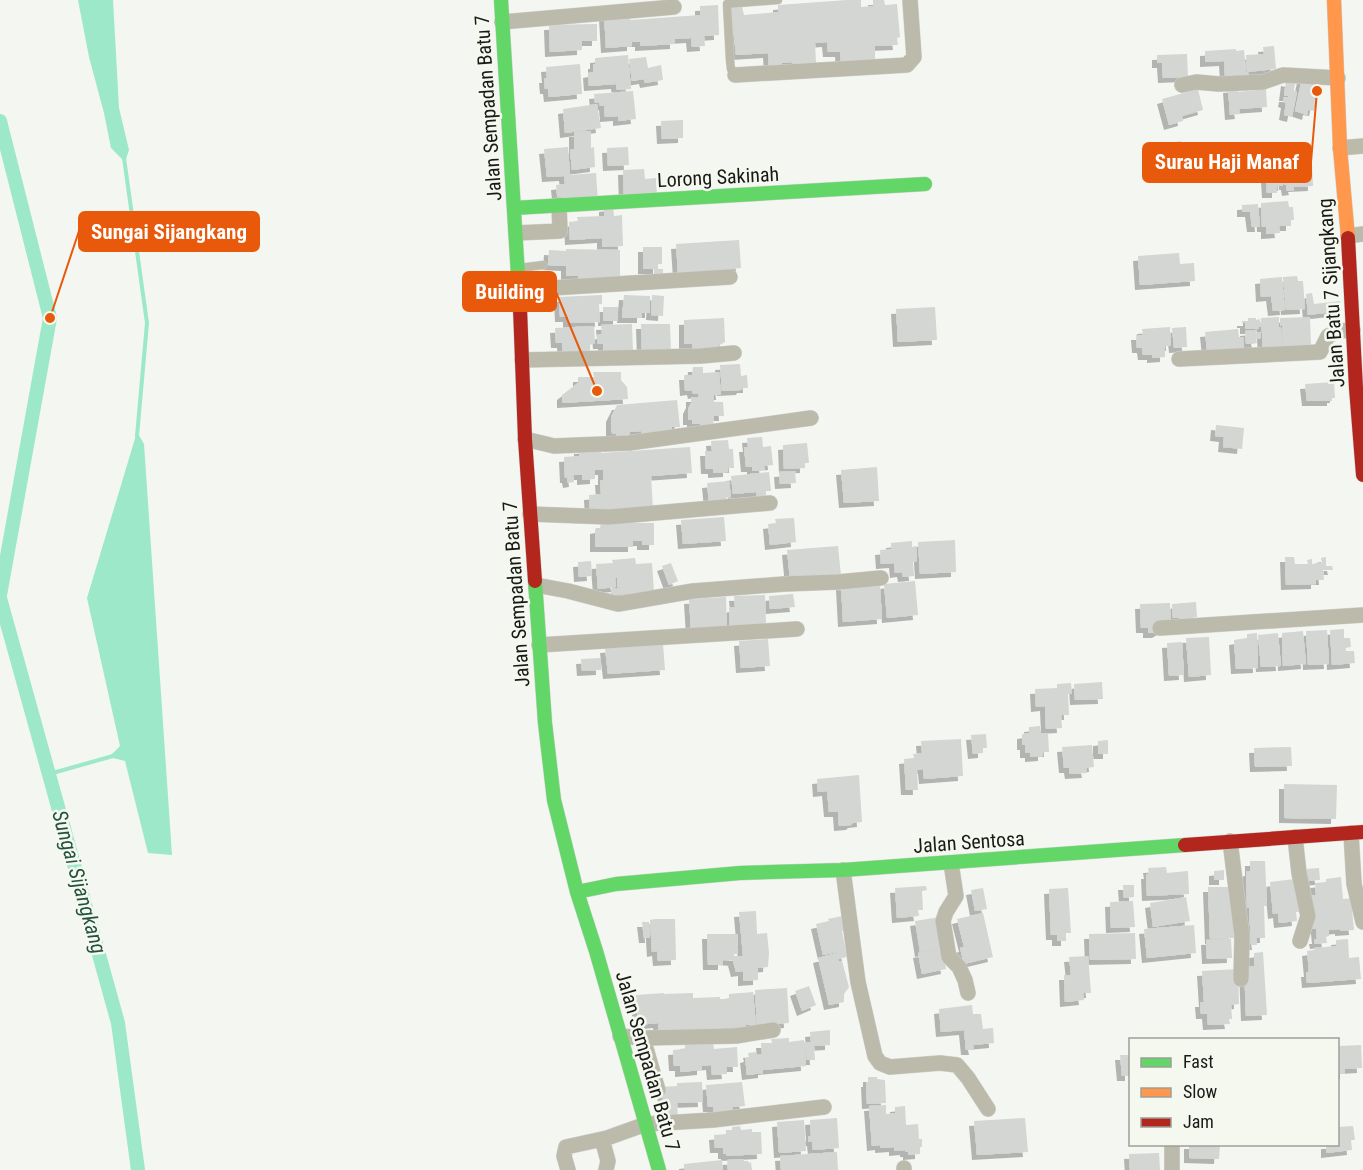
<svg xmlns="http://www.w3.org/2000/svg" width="1363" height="1170" font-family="'Roboto Condensed',sans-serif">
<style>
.water{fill:#9ce8c8}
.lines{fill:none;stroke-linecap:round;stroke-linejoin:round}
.stream{stroke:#9ce8c8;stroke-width:4}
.canal{stroke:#9ce8c8;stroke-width:14}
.building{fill:#d3d6d2;filter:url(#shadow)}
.lane-casing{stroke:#d1d2cf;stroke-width:9}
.street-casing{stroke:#d1d2cf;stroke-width:16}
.fast-casing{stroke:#d1d2cf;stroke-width:15}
.slow-casing{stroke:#d1d2cf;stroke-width:15}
.jam-casing{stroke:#d1d2cf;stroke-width:15}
.lane{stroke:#bcbaaa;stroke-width:8}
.street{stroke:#bcbaaa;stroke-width:15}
.fast{stroke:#63d668;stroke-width:14}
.slow{stroke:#ff974d;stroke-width:14}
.jam{stroke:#b3261e;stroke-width:14}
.labels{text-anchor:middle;stroke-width:5;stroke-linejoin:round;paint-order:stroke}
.street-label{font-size:20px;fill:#191a17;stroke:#f5f8ef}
.water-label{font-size:21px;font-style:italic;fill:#24523f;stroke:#f5f8ef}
.leader{fill:none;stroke:#e8590c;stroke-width:2}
.callout-dot{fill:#e8590c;stroke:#f5f8ef;stroke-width:2}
.callout{fill:#e8590c;stroke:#e8590c;stroke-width:2}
.callout-label{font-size:21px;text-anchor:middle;font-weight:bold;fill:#fff}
</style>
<defs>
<filter id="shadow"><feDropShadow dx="-5" dy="5" stdDeviation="0" flood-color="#0004"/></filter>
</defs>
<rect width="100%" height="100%" fill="#f4f6f1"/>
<!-- water -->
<path class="water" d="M78,0H113L119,108L129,150L125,162L111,148L104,113L89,57Z
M137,432L144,444L172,855L148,853L125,761L109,757L120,746L87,598Z"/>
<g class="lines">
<!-- stream -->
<path class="stream" d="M124,158L147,323L137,436
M49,774L113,756"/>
<!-- canal -->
<path class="canal" d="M0,121L50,318L0,595
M0,598L118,1023L138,1170"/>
</g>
<!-- building -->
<path class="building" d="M847,0H861V7L873,6V0H884L885,5L897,4L900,37L897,38L898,45L875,46V61L841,63L840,52H828L827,42L815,43L816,63L793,65L792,62L782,63V66H769L768,53L736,55L731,8L742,7L744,15L778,12V5Z
M718,5L719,35L704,36L705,46L692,47L691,38L675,39V44L640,46V42H632V46L606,48L604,15L630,13V20L700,15V6Z
M597,24V41H582V50L550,52L549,25Z
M1274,46L1276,69L1247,72L1246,55L1264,54L1263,47Z
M1236,49V51L1244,50L1246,72H1248L1249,79L1235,80V75L1225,76L1224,61L1205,62V51Z
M1187,54L1188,77L1163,78L1162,63H1157V55Z
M628,55L631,89L617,90L616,84L589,86L588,73L593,72V64H595V58Z
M646,57L648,68L661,65L663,80L645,83L644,79L632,81L629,59Z
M580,64L582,94L549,97L548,89H545L544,78H547L546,67Z
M1302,78L1321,82L1314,111L1308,110L1307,115L1295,111Z
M1286,81L1295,83L1294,91L1297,92L1292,117L1284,115L1286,103L1283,102L1284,97H1288V96H1284Z
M1238,87V92L1266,89L1267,107L1239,109L1240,114L1230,115L1228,88Z
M1198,89L1203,110L1182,116L1183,121L1169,125L1162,99Z
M633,91L636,119L618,121V116L605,117L604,105L600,106L599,102L595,103L594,94Z
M597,104L601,128L565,133L563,109Z
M683,120V138L662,139L661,121Z
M591,131V148L594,147L595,167L572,170L570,150L574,149V132Z
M1181,141L1184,157L1172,160L1169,143Z
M568,147L570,175L596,173L598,202L558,204L556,185L565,184L564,176L547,177L544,149Z
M628,147L629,165L608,166L607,148Z
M1274,160V166H1282L1283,186H1277V193H1267L1265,161Z
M1312,164L1313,186L1293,187L1294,190L1287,191L1286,185H1284L1283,166Z
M644,169L645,179L656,178L657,197L624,199L623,170Z
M1288,201L1289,207H1293L1294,220H1291V226H1279L1280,233L1266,234V227H1262L1261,203Z
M1258,204L1260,227H1252L1250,212H1242V205Z
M613,206L614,216L622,215L623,246L602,247V238L570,240L569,222L578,221L577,217L604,216V207Z
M739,240L741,268L678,273L676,244Z
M643,247H662V264H658V269H663V275H654V269H643Z
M566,249L620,250V279L578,284V276H566V266L548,265L549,250L566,251Z
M1179,253L1180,264L1194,263L1195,281L1140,285L1138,256Z
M1297,276L1298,281H1303L1305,309L1286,310L1283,277Z
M1282,277L1285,310L1273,311L1271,296L1261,297L1260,279Z
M1312,293L1314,304L1340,301L1341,311L1308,315L1306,294Z
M602,295V304H599L600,322L568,323V317H560L559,297Z
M624,295L650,296V313H642V318H622Z
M652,295L664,296L663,316L651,315Z
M603,307H618V321H603Z
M935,307L937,340L898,342L896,309Z
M1279,317V327H1281L1282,349L1263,350L1261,318Z
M1310,317L1311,346L1283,350L1282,325L1280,326V318Z
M724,318L725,342L716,347L715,350L693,351L692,344H684V320Z
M1248,318H1256V320L1260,319L1261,327H1259V329H1245V323H1242V321H1248Z
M632,324L633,352L603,354V344H598L597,335L602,334L601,325Z
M641,324H670L671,352L642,353Z
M594,326L595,343L590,345V353L563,354L562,343H556L555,328Z
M1170,327L1171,346H1165V357L1152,358V355H1143L1142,348H1137L1136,335H1143L1142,329Z
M1186,327L1187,347L1174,348L1172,328Z
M1238,329L1239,337H1243L1244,348L1207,351L1205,332Z
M1256,330V333L1261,332V338L1256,339L1257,343L1246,344L1245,331Z
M740,364L741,376L747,375L748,388H742L741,390L722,391L720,365Z
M693,367H703V373L719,372L721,395H714V402H723L724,416H714L713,425L700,429V424H692V420H688V409L691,403V397H699L698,393L693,394L692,390L685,391L684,375H692Z
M593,372H621V380L627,387L628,399L562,403V395L578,383V377H594Z
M1334,382L1335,398H1332V401H1307L1305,384Z
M677,400L680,427H672V430L646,437V433H641V431L630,432V436L617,440L616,434H613L611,431V417L617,405Z
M1216,425L1244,428L1242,449L1223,447L1224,437L1215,436Z
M762,437L763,447L771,446L773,465L764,466L765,470L752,471V467H746L744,447H748L747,438Z
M728,440L729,449H733L734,468H728V472L713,473V469H706L705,451H712L711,441Z
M807,443L809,463H805V468L784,469L783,445Z
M690,447L692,473L651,476L653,509L590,513L589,495L601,494L600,480H603V470H595V479L582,480V475H573L574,482L568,483L567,478H565L564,457L579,456V449L601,448V453Z
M877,467L879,501L844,503L841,470Z
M795,471L796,483L780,484L779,472Z
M769,472L771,491H766V499L756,500V492L733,494L731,476Z
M729,481L731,497L724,498L725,501L709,503L707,483Z
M724,517L726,541L683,544L681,520Z
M794,518L796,542L770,545L768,524L776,523L775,519Z
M601,523H654V545H642V541H633V547H595V529L600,528Z
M955,540L956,572L920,574L918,542Z
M912,541V547L916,546L917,561L913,562L914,576L903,577L902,572L895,573L894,563L881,564L880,550L891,549V543Z
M838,546L841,576L790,580L787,550Z
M1285,557H1294L1295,564H1308L1307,560L1312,559V564L1322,563L1321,558L1326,557V566H1332L1333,570H1323L1324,580H1316V584L1286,585Z
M635,558L636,564L652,563L654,592L611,595V589L623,588L617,587V577L615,578L616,587L598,589L596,564L613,563L612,560Z
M591,561L592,576L579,577L578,562Z
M671,563L678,581L669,585L662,566Z
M915,581L918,615L887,618L884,584Z
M841,585L867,587L880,586L882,619L843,622Z
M793,594L795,607L770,609L769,596Z
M765,595L766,624L730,629L729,608L735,607L734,596Z
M726,597L727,628L691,630L689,599Z
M1196,602L1197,617L1192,618L1193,624H1179V618H1173L1172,604Z
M1170,603L1171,625L1157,633H1148V628H1141L1140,604Z
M1344,629V638H1350L1351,647L1345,648L1346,651H1354L1355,663L1332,665L1330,630Z
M1327,630L1329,664L1308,665L1306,631Z
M1303,631L1306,664L1283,666L1282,633Z
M1257,633L1258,668L1236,669L1234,640L1247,638V634Z
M1278,633L1281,666L1261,667L1258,635Z
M1209,637L1211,675L1189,677L1186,638Z
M768,639L770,666L741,668L739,641Z
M1182,642L1184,675L1169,676L1167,643Z
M663,644L665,670L608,674L605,648Z
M601,658V670L582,671L581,659Z
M1102,682L1103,699L1075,700L1074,684Z
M1071,683L1072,694H1068L1069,715H1061L1062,728L1046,729L1045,706L1036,707L1035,689L1057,688V684Z
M1040,726L1041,733H1048L1049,752H1043V756L1030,757V753H1025V745H1022V734L1029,733V727Z
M986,734L987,748H983V753L973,754L971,735Z
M961,739L963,776L924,779L923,769L917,770L918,790H906L904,759L914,758L913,754L922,753L921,741Z
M1108,740V754H1098V741Z
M1092,745L1094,767L1086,768L1087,773L1070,774L1069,768H1064L1062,747Z
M1291,747L1292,766L1255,767L1254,748Z
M859,775L862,822L853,823L851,825L839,826L838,812H829L827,791L818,792L817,779Z
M1284,784L1337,785L1336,819L1284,818Z
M1250,861H1265L1267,906H1264L1265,938H1256L1257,945H1251L1249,908H1247L1246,872L1250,871Z
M1166,867L1167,873L1188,871L1189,894L1147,896L1146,874H1149L1148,868Z
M1319,868L1320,880L1307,881L1306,869Z
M1224,870V880H1214V871Z
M1341,877L1343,899L1355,898L1356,910H1352L1354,930L1340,931V929L1329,930V936L1326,937L1327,943L1315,944L1314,939H1317L1316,929H1311L1309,895H1316L1315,883L1326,882V879Z
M1295,879L1299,912H1296L1297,921L1279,923L1278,913L1273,914L1270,882Z
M1123,885H1134V897L1124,898Z
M926,886L927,890L922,891L923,910H918L919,916L897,918L895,888Z
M1208,887H1232L1234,938L1210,939Z
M983,888L987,909L975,911L971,890Z
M1068,888L1071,933H1066V941H1057V935H1051L1049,889Z
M1186,897L1190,921L1153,927L1150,903Z
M1133,901L1135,927L1111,928L1110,902Z
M756,911L757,934L767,933L769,953L768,967L758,968V980L743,981V971L736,972L733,961H735L723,960V965H708L707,934H738V954H734V956H743L739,912Z
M983,913L993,957L964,964L960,948L964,947L957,919Z
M842,916L845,931H842L847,957L838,959L839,961H842L849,987L844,994V1002L829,1005L818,958L837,953V952L823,955L816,924L829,921L828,919Z
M940,917L944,948L920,952L915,921Z
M655,919H675L676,960L658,961L657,951L652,952L650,920Z
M642,922H649L650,938H644Z
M1194,925L1196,953L1147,958L1144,929Z
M1135,933L1136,959L1090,960L1089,934Z
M1231,939L1232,958L1207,959L1206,940Z
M1348,939L1349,958L1359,957L1361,979L1307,983L1306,972H1309L1307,951L1314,950V948L1336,946V940Z
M943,949L946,969L922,974L918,953Z
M1263,952L1267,1015L1246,1016L1244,967L1254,966V953Z
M1088,956L1091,993H1083L1084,1000L1065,1002L1064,975H1071L1069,957Z
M1238,969L1239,1004L1231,1005L1232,1019H1229L1230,1024L1208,1025L1207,1014H1201L1200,1002H1204L1202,971Z
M809,986L816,1005L802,1011L795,991Z
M787,988L789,1023L757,1026L755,990Z
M753,992L756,1025H746V1030H738V1027L696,1030L659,1036L658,1023L638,1025L636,995L664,993V994L693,993V998L720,997V999H725L729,998V994Z
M972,1005L973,1014H981L983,1029L993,1028L994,1043L973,1045L974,1050H966L964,1030L941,1032L939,1009Z
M830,1030V1045L814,1046L815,1060H807L805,1046L806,1066L763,1070V1073L747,1075L745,1058L749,1057L748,1053L757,1052V1055L762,1054L761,1043H772L771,1039L789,1038V1042L804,1040V1042H811L810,1032Z
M713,1042L714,1049L737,1047L738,1067H726L727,1074L712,1075L711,1065L702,1066V1070L680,1072V1066H674L673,1050L685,1049V1044Z
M1361,1045L1362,1068L1345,1069V1074H1338V1046Z
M1120,1055H1130V1076H1122Z
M868,1077H877V1079L885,1080L886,1103L867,1104L866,1082H868Z
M702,1082L703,1102L677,1103L678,1118L664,1119L662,1087L677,1086V1083Z
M742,1082L745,1106L732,1107L733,1112L714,1114L713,1107H708L706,1085Z
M886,1105V1114L895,1113V1107L905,1106L906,1125L918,1124L919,1139H922V1147H920V1154L908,1155V1152H905V1150L894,1151V1147L880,1148V1145L872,1146L869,1106Z
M837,1118L839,1148L813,1150L812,1141L808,1142V1136H811L810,1120Z
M1025,1118L1028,1152L977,1155L974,1121Z
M804,1120L806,1151L779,1153L777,1122Z
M740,1126L741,1130L752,1129V1132H761L762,1154L726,1156V1154H723V1148H715L714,1135L726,1134V1130H732V1127Z
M1353,1126L1355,1140H1351L1352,1150L1326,1153V1144H1338V1127Z
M1189,1144H1220L1219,1159L1189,1158Z
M837,1152L838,1170H781L780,1156Z
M1159,1153L1160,1170H1130L1129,1154Z
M744,1159V1161H748L749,1163L751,1162L752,1170H728L727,1160Z
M722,1160L723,1170H684V1164Z"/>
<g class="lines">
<!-- lane casing -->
<g class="lane-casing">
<path id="lane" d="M735,75L731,69L730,60L727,4L778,0
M519,268L543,265"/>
</g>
<!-- street casing -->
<g class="street-casing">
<path id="street" d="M502,22L674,7
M735,75L907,65L914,57L910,0
M1182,85L1196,82L1219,84L1263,82L1283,75L1338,78
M1340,148L1363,146
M516,233L560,231L559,205
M1348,236L1363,234
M519,290L730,277
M1179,359L1320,352L1328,336L1339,331L1353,330
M522,360L701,356L734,353
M525,439L554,446L629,443L811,418
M530,514L609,517L770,503
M536,585L568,591L618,604L693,591L784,584L838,582L881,578
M1160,628L1363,615
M539,645L797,629
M1351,833L1354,884L1363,922
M1295,837L1299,873L1308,916L1300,941
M1230,841L1242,936L1241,979
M951,863L956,896L946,912L943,921L949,957L959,967L965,980L968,993
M843,870L858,982L875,1056L880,1063L890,1067L940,1063L957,1065L968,1078L988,1109
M620,1036L643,1038L736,1036L773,1030
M643,1038L658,1090
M602,1139L608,1161L606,1170
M904,1168V1170
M568,1170L564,1156L566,1147L607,1138L646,1124L713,1120L824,1107
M1172,1170V1144"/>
</g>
<!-- fast casing -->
<g class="fast-casing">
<path id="fast" d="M501,0L520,308
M514,208L925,184
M535,581L545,723L554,800L577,892L596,951L659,1170
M577,892L616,884L740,873L843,870L1185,845"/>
</g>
<!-- slow casing -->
<g class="slow-casing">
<path id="slow" d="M1334,0L1340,148L1348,238"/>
</g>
<!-- jam casing -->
<g class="jam-casing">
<path id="jam" d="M1348,238L1356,388L1363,475
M520,308L525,439L535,581
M1185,845L1363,832"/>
</g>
<!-- lane -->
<use href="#lane" class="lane"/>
<!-- street -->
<use href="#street" class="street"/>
<!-- fast -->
<use href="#fast" class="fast"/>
<!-- slow -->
<use href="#slow" class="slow"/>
<!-- jam -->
<use href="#jam" class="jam"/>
</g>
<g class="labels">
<!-- street labels -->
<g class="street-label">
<text transform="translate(488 108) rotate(-94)" y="7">Jalan Sempadan Batu 7</text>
<text transform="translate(718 177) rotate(-3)" y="7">Lorong Sakinah</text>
<text transform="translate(1331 293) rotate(-94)" y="7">Jalan Batu 7 Sijangkang</text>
<text transform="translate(516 594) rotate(-94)" y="7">Jalan Sempadan Batu 7</text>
<text transform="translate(969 842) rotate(-4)" y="7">Jalan Sentosa</text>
<text transform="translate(648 1061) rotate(74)" y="7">Jalan Sempadan Batu 7</text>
</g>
<!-- water labels -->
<g class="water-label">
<text transform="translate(79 882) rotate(74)" y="7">Sungai Sijangkang</text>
</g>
</g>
<!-- callouts -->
<path class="leader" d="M1317 91L1311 162M50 318L79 231M597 391L556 292"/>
<g class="callout-dot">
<circle cx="1317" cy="91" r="6"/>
<circle cx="50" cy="318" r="6"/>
<circle cx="597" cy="391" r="6"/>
</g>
<g class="callout">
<rect x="1143" y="143" width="168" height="39" rx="6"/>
<rect x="79" y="212" width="180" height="39" rx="6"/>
<rect x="463" y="272" width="93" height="39" rx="6"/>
</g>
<g class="callout-label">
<text x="1227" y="169">Surau Haji Manaf</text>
<text x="169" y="239">Sungai Sijangkang</text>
<text x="510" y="299">Building</text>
</g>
<!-- legend -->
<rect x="1129" y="1038" width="210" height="108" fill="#f5f8ef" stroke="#9d9f99" stroke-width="1.5"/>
<rect x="1141" y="1058" width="30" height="9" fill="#63d668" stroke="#9d9f99" stroke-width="1.5"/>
<text x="1183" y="1068" font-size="18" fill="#191a17">Fast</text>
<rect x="1141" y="1088" width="30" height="9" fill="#ff974d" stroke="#9d9f99" stroke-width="1.5"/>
<text x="1183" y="1098" font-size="18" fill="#191a17">Slow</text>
<rect x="1141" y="1118" width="30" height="9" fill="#b3261e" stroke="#9d9f99" stroke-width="1.5"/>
<text x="1183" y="1128" font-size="18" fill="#191a17">Jam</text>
</svg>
